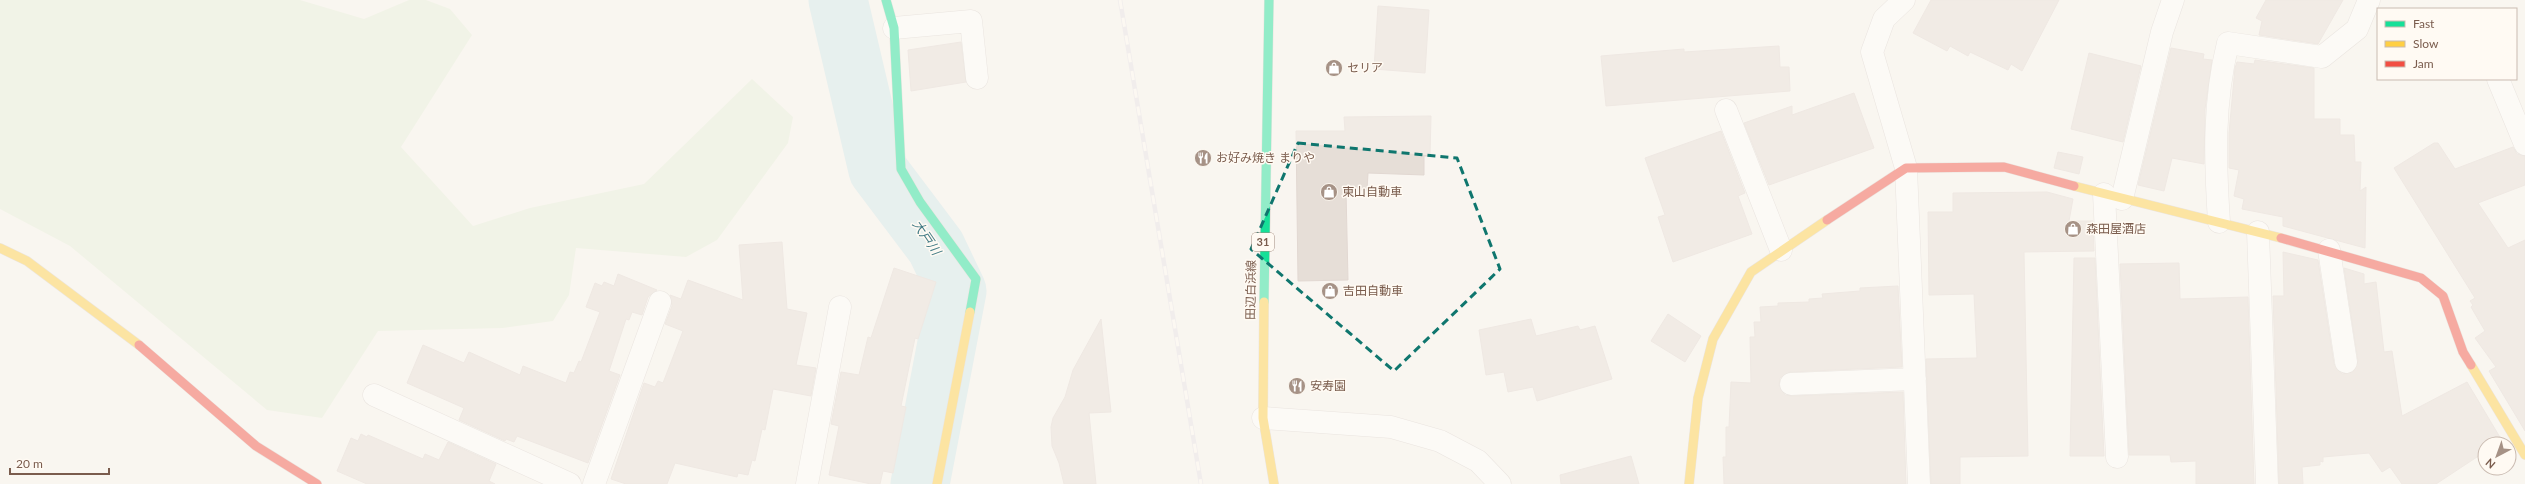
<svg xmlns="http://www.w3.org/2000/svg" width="2525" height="484" font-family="Lato,'Noto Sans JP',sans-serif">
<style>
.green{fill:#e7f0db}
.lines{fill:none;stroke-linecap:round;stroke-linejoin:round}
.river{stroke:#d0e8ea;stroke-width:59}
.building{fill:#e6ded7;stroke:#e2d8d2}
.street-casing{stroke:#d7d1cb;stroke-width:23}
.fast-casing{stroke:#d9d2cb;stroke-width:10}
.slow-casing{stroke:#d9d2cb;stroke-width:10}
.jam-casing{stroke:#d9d2cb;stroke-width:10}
.street{stroke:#fefefd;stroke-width:22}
.fast{stroke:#16e098;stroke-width:9}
.slow{stroke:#ffcf43;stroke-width:9}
.jam{stroke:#f24e42;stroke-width:9}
.rail-casing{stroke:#e6e3e7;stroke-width:4.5}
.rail{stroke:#fffaf3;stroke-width:3;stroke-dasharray:9;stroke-linecap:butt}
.marked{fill:none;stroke:#0f766e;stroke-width:3;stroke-dasharray:8 5;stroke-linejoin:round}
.labels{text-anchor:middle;stroke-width:3;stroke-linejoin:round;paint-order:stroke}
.shield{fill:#fffaf3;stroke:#a28b7f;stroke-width:1}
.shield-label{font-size:11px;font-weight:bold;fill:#7a5c4d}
.poi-label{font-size:12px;fill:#7a5c4d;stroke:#fffaf3;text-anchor:start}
.street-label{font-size:12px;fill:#7a5c4d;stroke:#fffaf3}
.water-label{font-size:13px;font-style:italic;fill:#437c86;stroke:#fffaf3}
</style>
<rect width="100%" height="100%" fill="#f9f5f0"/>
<!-- green -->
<path class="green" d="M0,0H300L364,19L409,0H426L450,9L472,35L401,147L473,226L530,208L644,184L752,79L793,117L788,143L717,240L686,257L576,248L569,295L553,321L503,328L378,331L322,418L267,410L70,246L0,209Z"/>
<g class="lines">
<!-- river -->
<path class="river" d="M838,0L878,170L936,247L957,291L920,484"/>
</g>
<!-- building -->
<path class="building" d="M1931,0H2059L2022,71L2011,64L2008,70L1970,52L1968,56L1950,46L1947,51L1913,33Z
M2266,0H2343L2318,44L2259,35L2262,21L2256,18Z
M1378,6L1429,10L1425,73L1374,69Z
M961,42L966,82L911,91L908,50Z
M1779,46L1780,67H1789L1790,91L1606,106L1601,56L1684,49V52Z
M2171,48L2204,54L2203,59L2212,60L2205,109L2204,164L2172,158L2164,191L2138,185Z
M2089,53L2141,66L2123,142L2071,129Z
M2255,60L2314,68V119H2340V135H2354L2355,162H2361L2360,191L2366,187L2365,248L2283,226V217L2242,209L2244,199L2234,196L2239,170L2229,168V133L2235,68L2237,62L2254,64Z
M1854,93L1874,148L1769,185L1744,123L1792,106V115Z
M1431,116L1430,156H1424V175L1368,173L1367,190H1346L1348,280L1298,281L1296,131H1345L1344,117Z
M1721,131L1745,193L1738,196L1752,234L1673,262L1658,217L1665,215L1645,158Z
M2434,143H2438L2455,169L2513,147L2517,154L2525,156V185L2478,203L2508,248L2525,240V431L2489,371L2496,367L2475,338L2485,331L2471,307L2473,305L2470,301L2475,298L2394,168Z
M2058,152L2083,157L2079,174L2054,168Z
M2047,192L2073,199L2069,221H2093L2094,251L2024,252L2028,456L1960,457V484H1931L1926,359L1977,358L1974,294L1929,295L1928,212H1953V193Z
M782,242L787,309L807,313L796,365L816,368L811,396L773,389L765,430L762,429L755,461L752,460L748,475L738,473L737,477L675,463L667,484H626L611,479L644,383L655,387L658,381L663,383L683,331L665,324L672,306L670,295L681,299L688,280L743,300L739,245Z
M2283,252L2318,260L2334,364L2342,374L2353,372L2358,361L2344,268L2364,274V284L2376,282L2384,352L2392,351L2402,416L2467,382L2504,444H2485V468L2480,455L2436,484H2402L2390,467L2382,472L2369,453L2323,457V462L2320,461V465L2302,467L2303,484H2279L2273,296H2284Z
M2074,258H2095L2104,456H2070Z
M2179,263L2180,299L2248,297L2254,484H2196V461L2171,462L2170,455H2129L2120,264Z
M894,268L936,282L918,339L915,338L901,406L906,407L893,473L883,471L880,484H871L829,475L839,426L831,424L841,372L859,375L868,337L871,338Z
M618,274L657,290L648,297L642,315L632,312L629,320L626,319L609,371L620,375L588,463L517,436L514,442L506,439L505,441L459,420L464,408L407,383L423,345L464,363L469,352L520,375L523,366L566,383L570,372L574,373L579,361L581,362L600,312L586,307L595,283L602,286L604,282L614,286Z
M1898,286L1902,367L1790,372L1780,378L1779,385L1785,395L1792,396L1903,392L1906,484H1724L1723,457H1726V427H1729L1731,382L1751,383L1750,337H1755L1754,322H1761L1760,307L1778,306V303L1809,302V299L1823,298L1822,294L1860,291V288Z
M1668,314L1701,336L1685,362L1651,341Z
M1101,319L1111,412L1089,413L1096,484H1064L1059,463L1052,446L1051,427L1053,418L1065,397L1073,370Z
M1531,319L1536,336L1578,326L1580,330L1595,326L1612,379L1537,401L1533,387L1508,392L1504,372L1486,375L1479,330Z
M361,434L367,437L368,435L423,459L425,454L439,460L448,442L496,464L489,481L495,484H367L337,471L351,438L358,441Z
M1631,456L1639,484H1561L1560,475Z"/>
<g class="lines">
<!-- street casing -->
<g class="street-casing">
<path id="street" d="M1904,0L1884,19L1872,52L1906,168L1919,484
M894,28L971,21L977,78
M2498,79L2525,144
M1726,110L1781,250
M2104,194L2117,457
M2122,199L2162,32L2173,0
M2219,222C2215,161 2213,103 2228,43L2322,57L2357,29L2369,0
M2258,232L2267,484
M2329,250L2346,362
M1791,384L1915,379
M374,395L570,484
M1263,418L1391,427L1440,441L1478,461L1500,484
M594,484L660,302
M807,484L840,307"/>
</g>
<!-- fast casing -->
<g class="fast-casing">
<path id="fast" d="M886,0L894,28L901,169L920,202L976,279L970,312
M1264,302L1269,0"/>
</g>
<!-- slow casing -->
<g class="slow-casing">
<path id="slow" d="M2074,186L2281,238
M0,248L27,261L139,345
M1264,302L1263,418L1274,484
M2471,365L2525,455
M937,484L970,312
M1689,484L1698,398L1713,339L1751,272L1827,220"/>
</g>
<!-- jam casing -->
<g class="jam-casing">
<path id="jam" d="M1827,220L1906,168L2004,167L2074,186
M2281,238L2421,278L2443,296L2463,352L2471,365
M139,345L256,446L317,484"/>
</g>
<!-- street -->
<use href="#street" class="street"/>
<!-- fast -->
<use href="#fast" class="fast"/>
<!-- slow -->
<use href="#slow" class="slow"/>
<!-- jam -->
<use href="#jam" class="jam"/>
<!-- rail casing -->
<g class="rail-casing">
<path id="rail" d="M1120,0L1201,484"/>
</g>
<!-- rail -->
<use href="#rail" class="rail"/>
</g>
<!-- marked area -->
<path d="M0 0H2525V484H0ZM1298,143L1457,158L1500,269L1394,371L1251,249Z" fill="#f9f5f0" fill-opacity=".55" fill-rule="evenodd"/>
<path class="marked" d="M1298,143L1457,158L1500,269L1394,371L1251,249Z"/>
<!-- icons -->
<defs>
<g id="shop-disc" transform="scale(0.9)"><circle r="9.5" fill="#a69286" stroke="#fffaf3"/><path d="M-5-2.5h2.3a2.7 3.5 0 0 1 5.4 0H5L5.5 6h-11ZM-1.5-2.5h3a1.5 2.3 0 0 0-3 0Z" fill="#fff"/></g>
<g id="restaurant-disc" transform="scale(0.9)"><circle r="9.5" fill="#a69286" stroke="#fffaf3"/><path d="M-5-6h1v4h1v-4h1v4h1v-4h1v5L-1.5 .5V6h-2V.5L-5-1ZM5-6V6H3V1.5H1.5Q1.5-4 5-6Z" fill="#fff"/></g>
</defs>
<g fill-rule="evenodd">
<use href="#shop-disc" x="1334" y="68"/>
<use href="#restaurant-disc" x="1203" y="158"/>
<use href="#shop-disc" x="1329" y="192"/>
<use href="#shop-disc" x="2073" y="229"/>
<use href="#shop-disc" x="1330" y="291"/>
<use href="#restaurant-disc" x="1297" y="386"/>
</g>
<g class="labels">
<!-- shield labels -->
<rect class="shield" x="1252" y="233" width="22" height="18" rx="3"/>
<g class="shield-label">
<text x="1263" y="246">31</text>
</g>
<!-- poi labels -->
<g class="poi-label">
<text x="1347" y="72">セリア</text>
<text x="1216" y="162">お好み焼き まりや</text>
<text x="1342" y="196">東山自動車</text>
<text x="2086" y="233">森田屋酒店</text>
<text x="1343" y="295">吉田自動車</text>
<text x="1310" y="390">安寿園</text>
</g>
<!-- street labels -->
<g class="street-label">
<text transform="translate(1251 290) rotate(-89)" y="4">田辺白浜線</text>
</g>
<!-- water labels -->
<g class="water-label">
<text transform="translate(927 237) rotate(56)" y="5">大戸川</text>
</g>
</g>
<!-- legend -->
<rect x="2377" y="8" width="140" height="72" fill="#fffaf3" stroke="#cabbb1"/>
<rect x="2385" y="21" width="20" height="6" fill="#16e098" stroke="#cabbb1"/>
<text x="2413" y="28" font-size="12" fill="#7a5c4d">Fast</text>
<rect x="2385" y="41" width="20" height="6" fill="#ffcf43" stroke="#cabbb1"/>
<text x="2413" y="48" font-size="12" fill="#7a5c4d">Slow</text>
<rect x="2385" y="61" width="20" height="6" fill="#f24e42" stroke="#cabbb1"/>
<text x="2413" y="68" font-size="12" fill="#7a5c4d">Jam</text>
<!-- north arrow -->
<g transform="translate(2497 456) rotate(221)"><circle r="19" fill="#fffaf3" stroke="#cabbb1"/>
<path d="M0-3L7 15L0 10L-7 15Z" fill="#a69286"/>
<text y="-6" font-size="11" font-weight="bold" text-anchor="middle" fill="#7a5c4d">N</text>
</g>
<!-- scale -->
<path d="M10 468v6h99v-6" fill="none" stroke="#7a5c4d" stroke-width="2"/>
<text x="16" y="468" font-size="12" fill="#7a5c4d" stroke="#fffaf3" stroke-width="3" paint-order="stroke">20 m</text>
</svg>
